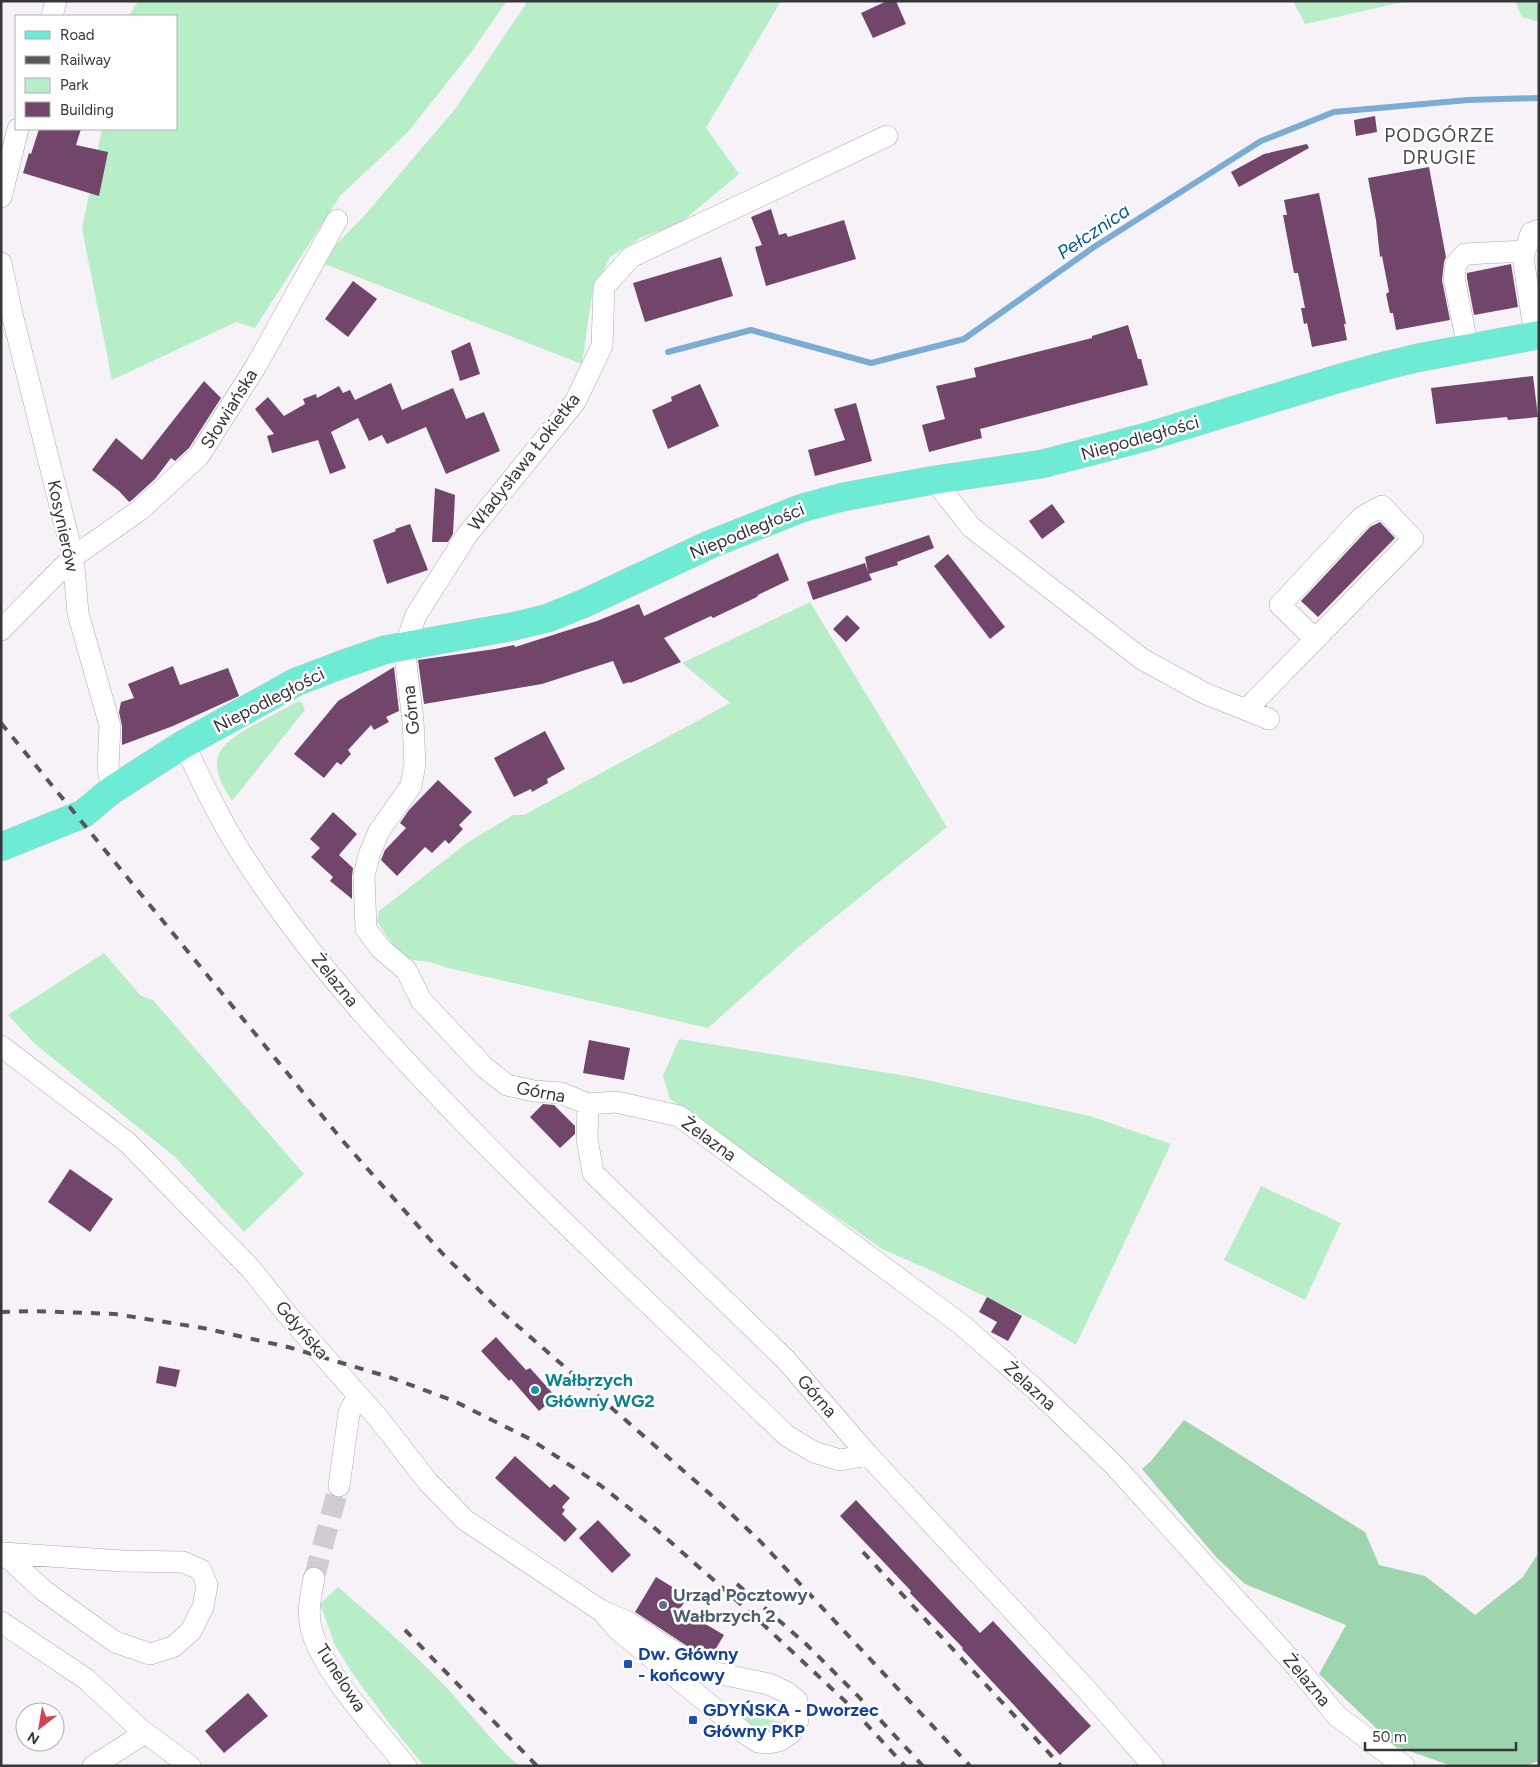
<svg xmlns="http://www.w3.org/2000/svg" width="1540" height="1767" font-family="Figtree,sans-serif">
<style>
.green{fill:#b8eec7}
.forest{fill:#9fd5ae}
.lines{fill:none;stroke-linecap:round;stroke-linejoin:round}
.stream{stroke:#7bacd3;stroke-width:6}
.building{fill:#71466a}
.minor-tunnel{stroke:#d0ccd2;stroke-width:21;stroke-dasharray:21 11;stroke-linecap:butt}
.minor-casing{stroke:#ada9af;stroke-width:22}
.major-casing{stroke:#cfcfcf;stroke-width:29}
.minor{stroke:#fff;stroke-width:21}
.major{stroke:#6debd4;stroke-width:28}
.rail{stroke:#585659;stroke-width:4;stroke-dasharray:9 9;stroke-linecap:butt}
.culture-dot{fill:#0f9aa8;stroke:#fff;stroke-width:2}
.service-dot{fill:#5c6f8a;stroke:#fff;stroke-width:2}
.transit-dot{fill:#1a4fb4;stroke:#fff;stroke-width:2}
.labels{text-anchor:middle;stroke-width:5;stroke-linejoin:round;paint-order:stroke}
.street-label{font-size:18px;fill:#373638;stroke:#fff}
.culture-label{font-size:18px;font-weight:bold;fill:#0d838f;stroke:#fff;text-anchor:start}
.service-label{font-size:18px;font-weight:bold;fill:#4e5e75;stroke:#fff;text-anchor:start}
.transit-label{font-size:18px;font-weight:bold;fill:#164399;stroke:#fff;text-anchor:start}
.neighbourhood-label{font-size:19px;letter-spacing:1px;fill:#4b484d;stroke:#fff}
.water-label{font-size:19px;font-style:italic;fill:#065c8d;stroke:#fff}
</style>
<rect width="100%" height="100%" fill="#f6f2f8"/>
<!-- green -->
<path class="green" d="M138,1H507L469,55L408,132L340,196L255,328L236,322L112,380L82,229L102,129H176V16H129Z
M528,1H781L706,128L739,174L679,224L642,237L610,257L592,295L582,364L319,262L364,216L455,109Z
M1293,1H1408L1305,24Z
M1515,1H1539V22L1522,17Z
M810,602L947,827L802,944L708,1028L444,967C432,960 413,962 405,957C397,953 383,930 377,922L379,911L467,843L513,815H524L730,703L682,663Z
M299,701L302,703L305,710L232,801C203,758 218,744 258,723C271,716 285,708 299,701Z
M104,953L141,996L153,1000L304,1174L244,1232L175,1157L35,1044L8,1015Z
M679,1039L913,1077L1090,1116L1171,1144L1076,1345L1036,1321L930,1270L882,1249L670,1099L663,1076Z
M1261,1186L1341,1223L1305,1300L1224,1260Z
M338,1587C375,1619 412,1651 446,1687C470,1713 492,1742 519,1766H424L386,1719L350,1670L335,1645L320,1604Z
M725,1711L782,1722C765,1746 742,1722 725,1711Z"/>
<!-- forest -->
<path class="forest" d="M1184,1420L1365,1532L1379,1565L1425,1576L1475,1615L1523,1577L1539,1552V1761L1525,1766H1452L1395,1746L1319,1674L1346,1625L1245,1584L1216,1557L1142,1469L1151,1461Z"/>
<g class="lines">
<!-- stream -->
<path class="stream" d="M668,352L751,330L871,363L964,339L1094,247L1261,141L1334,112L1468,100L1539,98"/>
</g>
<!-- building -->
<path class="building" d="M887,1H896L906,24L873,38L861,13Z
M1375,116L1377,132L1356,136L1354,120Z
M39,129H81L76,145L108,152L99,196L23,173L29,153L31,154Z
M1307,144L1309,148L1239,187L1231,172L1264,154Z
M1429,167L1446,257L1444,262L1442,280L1450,320L1396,330L1393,313H1390L1386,294L1389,292L1382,256L1380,257L1376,220L1368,178Z
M1319,193L1346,324H1344L1347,340L1312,347L1307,323L1304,324L1301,308H1305L1298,273H1294L1283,215H1287L1284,200Z
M771,209L779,235L786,233L788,237L844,220L856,259L766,286L755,247L762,245L751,217Z
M721,257L733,296L645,322L633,283Z
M1511,264L1518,307L1474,315L1467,278V273Z
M353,281L377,299L348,337L325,319Z
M1128,325L1138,359H1141L1148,385L980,429L982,438L929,452L922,425L945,419L936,386L976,377L974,368L1092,338V336Z
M470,342L480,374L460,381L451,351Z
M1533,376L1538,417L1508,420L1507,417L1436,424L1431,388Z
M204,381L221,398L189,448L175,461L171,458L155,479L132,500L129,502L119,491L92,470L116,438L142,460Z
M391,383L402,410L453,388L466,419L484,412L500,451L446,474L426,427L387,444L382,435L369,441L358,418L331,432L346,468L330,474L318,440L272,453L267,436L274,434L255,409L268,397L284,416L305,404L303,399L316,394L317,398L339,386L343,393L350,390L355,400Z
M700,384L719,426L668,449L652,410L672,401L671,397Z
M856,403L872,461L815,476L808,450L845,440L834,409Z
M435,488L455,495L453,534L448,542H432Z
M1052,504L1065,522L1042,539L1029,521Z
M1380,522L1395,538L1318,617L1301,601L1370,527Z
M410,524L428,570L387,584L373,540L396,531L395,529Z
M929,535L934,548L897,562L898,565L869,574L872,580L813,600L807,582L865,563L868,572L865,557Z
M778,553L789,580L758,595L757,597L713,618L711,616L664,638L681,662L630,683V682L623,684L613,661L542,684L424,704L418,660L495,649L514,645L515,647L597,621L639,604L644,616Z
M948,554L1005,627L990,639L934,566Z
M847,615L860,628L846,642L833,629Z
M173,666L180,685L228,668L239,696L173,726L122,745V726L119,712L121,702L134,698L128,684Z
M394,667L399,711L386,717L389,722L374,730L371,725L348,750L351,754L341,765L337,762L324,778L294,754L338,701Z
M545,731L565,769L547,779L548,783L532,792L531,789L514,797L494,758Z
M438,780L472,812L459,825L463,829L449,844L445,840L432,853L425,847L397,876L381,860L385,850L406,828L400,823L409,810Z
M333,812L357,834L339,855L353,868L352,876V899L330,881L333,877L311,857L320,848L310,839Z
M589,1040L630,1048L624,1080L583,1073Z
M543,1104L554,1105L575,1126V1134L560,1148L530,1117Z
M70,1169L113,1199L90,1232L48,1202Z
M987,1297L1022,1316L1008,1341L991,1332L997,1322L979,1312Z
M496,1337L526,1370L530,1368L556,1397L539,1411L511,1379L509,1381L481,1351Z
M159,1366L180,1370L176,1387L156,1383Z
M515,1456L550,1488L554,1484L570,1498L562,1507L565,1510L562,1514L577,1529L565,1542L495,1478Z
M856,1500L980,1633L993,1621L1091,1726L1060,1755L962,1649L963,1648L910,1593L911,1591L840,1516Z
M598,1520L631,1555L612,1573L579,1538Z
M656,1577L679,1591L676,1596L685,1601L680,1609L724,1635L712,1655L707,1652L704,1657L635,1612Z
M248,1693L268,1716L224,1753L205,1731Z"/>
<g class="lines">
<!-- minor-tunnel -->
<path class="minor-tunnel" d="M314,1578L339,1486"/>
<!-- minor casing -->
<g class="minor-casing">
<path id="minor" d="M52,16L56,1
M887,136L631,257L604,287L602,346L575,402L467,535L416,615L410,632L404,647L413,721L415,764L411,786L379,831L369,855L364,876L366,929L381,949L406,970L421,1000L484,1067L507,1085L534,1091L561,1093L588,1104L616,1102L679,1116L962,1325L1035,1389L1113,1464L1297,1667L1337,1716L1404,1766
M1,197L18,129
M1,263L12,314L73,557L78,613L110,726L108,768L112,790
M1535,336L1523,257L1531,233L1539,230
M1468,348L1454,278L1456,264L1465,254L1525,251
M934,480L971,527L1142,659L1204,693L1269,719
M1,630L73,557L140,510L199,456L256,366L337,220
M1246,710L1413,539L1382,506L1362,517L1280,605L1315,639
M184,744C200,778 216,812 235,843C308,961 403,1061 500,1159C594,1253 691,1344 787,1436L814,1452L840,1460L868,1455
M1,1046L128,1143L251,1269L286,1313L379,1419L428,1482L465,1520L600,1610L628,1622L702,1670L769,1684L788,1693L797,1701L798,1720L791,1733L779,1741L768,1743L758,1742L743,1732L617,1629L602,1611
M588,1104L587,1138L593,1173L786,1360L868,1455L1087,1690L1153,1766
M339,1486L349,1413L358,1395
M1,1553H3L123,1561L183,1562L201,1570L207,1585L203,1607L191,1631L173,1647L150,1654L115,1642L43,1590L3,1553
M314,1578C311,1595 307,1611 311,1628C323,1674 376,1728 406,1766
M1,1622L86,1679L140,1729L190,1766
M93,1766L145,1733"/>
</g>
<!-- major casing -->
<g class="major-casing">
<path id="major" d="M1,847L83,814L112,790L184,744L296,682L338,666L384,650L515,626L548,618L585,603L711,544L802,508L843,497L934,480L1042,464L1146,437L1337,379L1384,366L1417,358L1539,335"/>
</g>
<!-- minor -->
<use href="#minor" class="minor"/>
<!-- major -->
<use href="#major" class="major"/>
<!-- rail -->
<path class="rail" d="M1,723L342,1140L442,1253L496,1307L709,1493L759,1540L970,1766
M1,1312L33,1311L115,1314L203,1328L288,1347L389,1377L454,1401L530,1439L600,1485L657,1530L752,1614L845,1701L905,1766
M863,1552L1061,1766
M737,1584L806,1644L857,1695L923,1766
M405,1630L537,1766"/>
</g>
<!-- markers -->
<circle class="culture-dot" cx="535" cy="1390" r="5"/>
<circle class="service-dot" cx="663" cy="1605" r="5"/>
<g class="transit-dot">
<rect x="623" y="1659" width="10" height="10" rx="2.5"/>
<rect x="688" y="1715" width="10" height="10" rx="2.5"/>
</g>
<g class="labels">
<!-- street labels -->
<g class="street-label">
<text transform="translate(229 409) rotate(-58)" y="6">Słowiańska</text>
<text transform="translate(1140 438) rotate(-16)" y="6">Niepodległości</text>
<text transform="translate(524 462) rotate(-52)" y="6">Władysława Łokietka</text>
<text transform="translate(63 526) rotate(78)" y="6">Kosynierów</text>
<text transform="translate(747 531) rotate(-22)" y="6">Niepodległości</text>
<text transform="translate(269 700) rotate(-27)" y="6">Niepodległości</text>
<text transform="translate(411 710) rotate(-96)" y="6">Górna</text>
<text transform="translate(335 980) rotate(51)" y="6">Żelazna</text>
<text transform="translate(541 1092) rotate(11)" y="6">Górna</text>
<text transform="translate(709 1139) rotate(36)" y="6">Żelazna</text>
<text transform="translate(302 1330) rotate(49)" y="6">Gdyńska</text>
<text transform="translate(1030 1386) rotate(42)" y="6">Żelazna</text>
<text transform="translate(817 1396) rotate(49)" y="6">Górna</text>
<text transform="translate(341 1678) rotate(57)" y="6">Tunelowa</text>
<text transform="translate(1307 1680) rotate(50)" y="6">Żelazna</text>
</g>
<!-- culture labels -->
<g class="culture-label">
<text x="545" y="1386">Wałbrzych<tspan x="545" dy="21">Główny WG2</tspan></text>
</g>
<!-- service labels -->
<g class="service-label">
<text x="673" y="1601">Urząd Pocztowy<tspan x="673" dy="21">Wałbrzych 2</tspan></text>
</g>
<!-- transit labels -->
<g class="transit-label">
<text x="638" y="1660">Dw. Główny<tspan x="638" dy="21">- końcowy</tspan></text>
<text x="703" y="1716">GDYŃSKA - Dworzec<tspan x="703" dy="21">Główny PKP</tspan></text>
</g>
<!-- neighbourhood labels -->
<g class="neighbourhood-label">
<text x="1440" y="142">PODGÓRZE<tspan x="1440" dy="22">DRUGIE</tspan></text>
</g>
<!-- water labels -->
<g class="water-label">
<text transform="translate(1093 231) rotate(-34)" y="7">Pełcznica</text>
</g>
</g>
<!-- border -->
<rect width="1540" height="1767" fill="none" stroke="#373638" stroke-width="5"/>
<!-- legend -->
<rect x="15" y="15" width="162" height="115" fill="#ffffff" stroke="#afafaf"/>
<rect x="25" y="31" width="25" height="8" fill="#6debd4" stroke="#afafaf"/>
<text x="60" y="40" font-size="15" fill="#373638">Road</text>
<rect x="25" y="56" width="25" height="8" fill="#585659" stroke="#afafaf"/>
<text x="60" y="65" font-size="15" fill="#373638">Railway</text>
<rect x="25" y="78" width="25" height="15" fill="#b8eec7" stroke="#afafaf"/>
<text x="60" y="90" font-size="15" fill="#373638">Park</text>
<rect x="25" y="102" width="25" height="15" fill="#71466a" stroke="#afafaf"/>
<text x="60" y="115" font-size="15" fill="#373638">Building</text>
<!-- north arrow -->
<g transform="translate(40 1727) rotate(211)"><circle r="24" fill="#ffffff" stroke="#afafaf"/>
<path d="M0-4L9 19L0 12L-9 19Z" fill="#d34352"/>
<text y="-8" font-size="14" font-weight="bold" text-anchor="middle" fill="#373638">N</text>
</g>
<!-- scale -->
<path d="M1365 1742v8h151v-8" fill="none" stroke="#373638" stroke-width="2.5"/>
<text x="1372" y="1742" font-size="15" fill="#373638" stroke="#ffffff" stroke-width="4" paint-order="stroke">50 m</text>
</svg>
